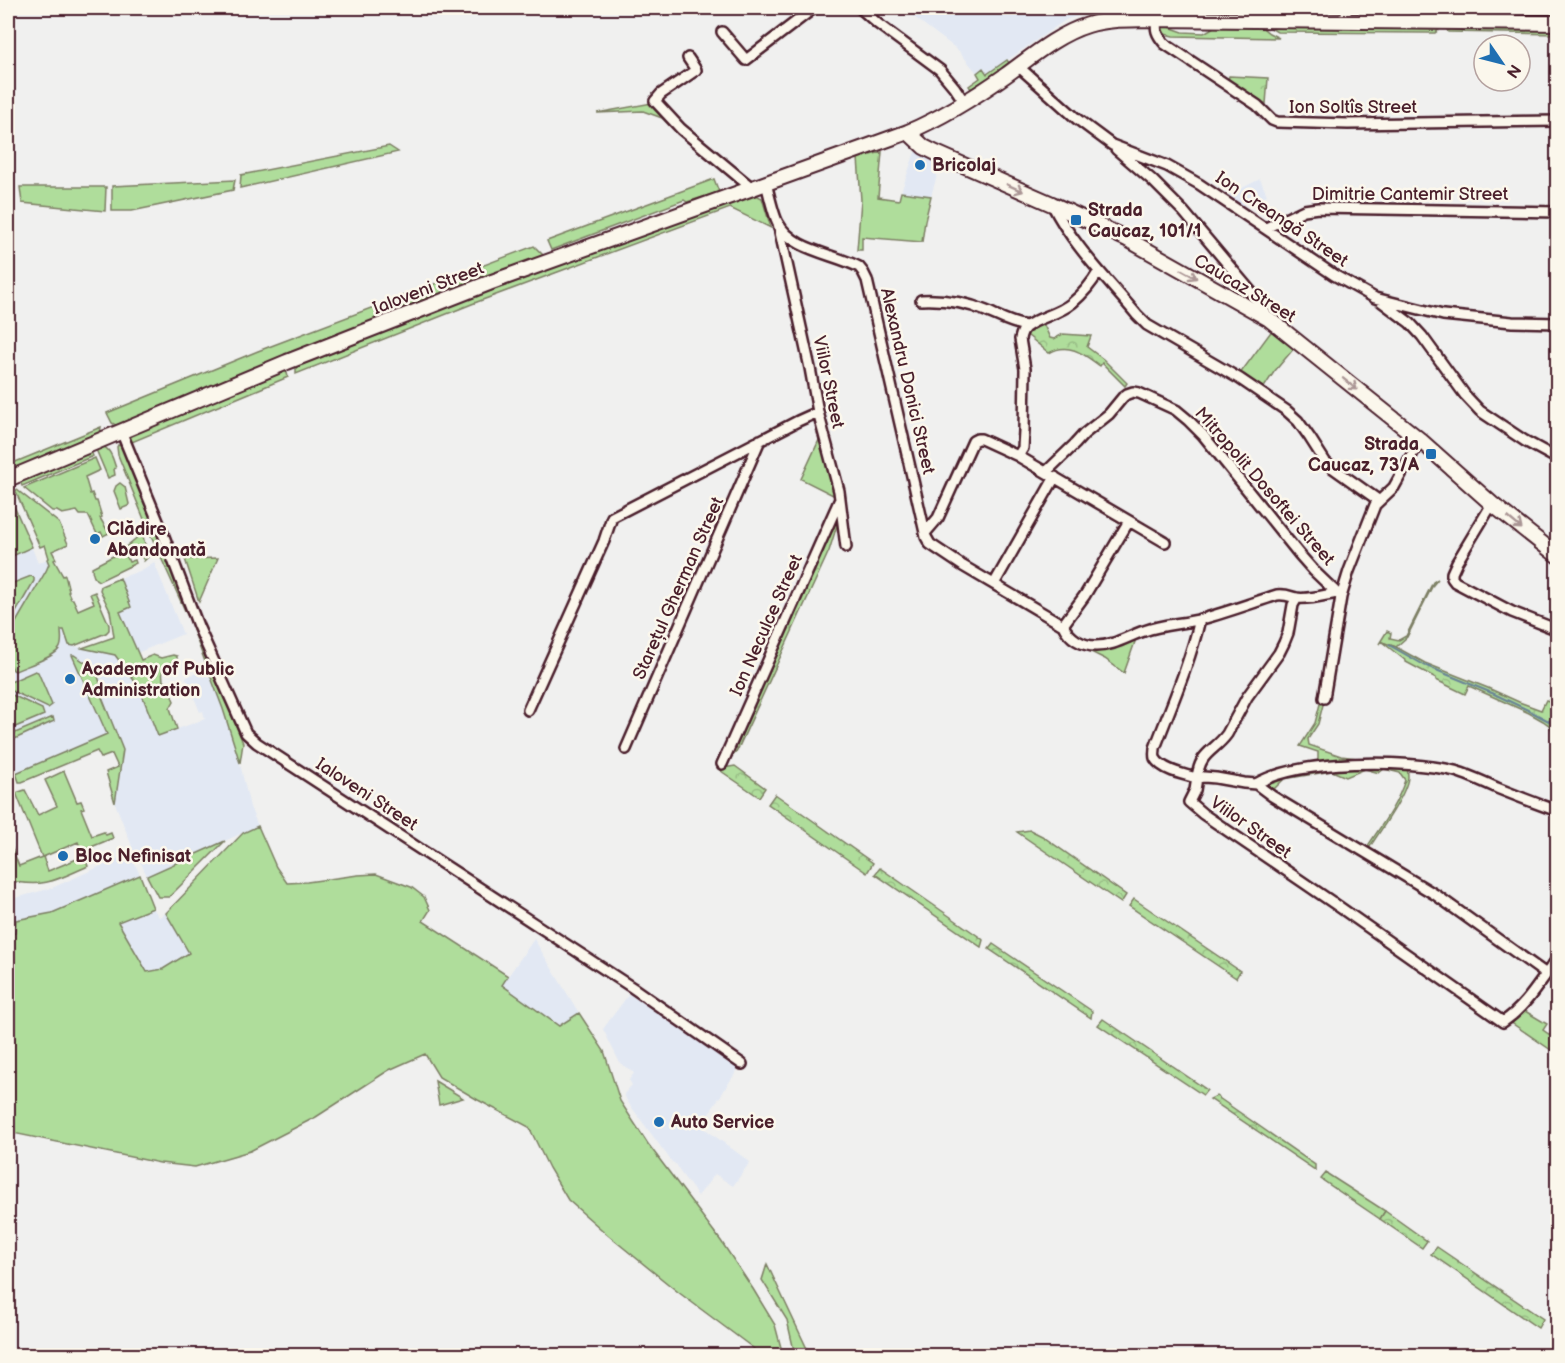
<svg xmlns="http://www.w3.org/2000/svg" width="1565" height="1363" font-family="'Balsamiq Sans',sans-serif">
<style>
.built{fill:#e2e8f3}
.green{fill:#afdd9b;stroke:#7c7e63;stroke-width:1.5;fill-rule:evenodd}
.forest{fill:url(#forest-crowns);stroke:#7c7e63;stroke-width:1.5}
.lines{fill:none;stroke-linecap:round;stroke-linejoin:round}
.stream{stroke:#698396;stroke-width:2}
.street-casing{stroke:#4a1f2b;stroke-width:14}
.secondary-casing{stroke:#4a1f2b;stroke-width:18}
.street{stroke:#fbf7ec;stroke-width:9}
.secondary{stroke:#fbf7ec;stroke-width:14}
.oneway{stroke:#ab9695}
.poi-dot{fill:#1f6fb2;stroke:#fbf7ec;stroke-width:2}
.labels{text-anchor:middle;stroke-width:5;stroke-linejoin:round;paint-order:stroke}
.street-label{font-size:18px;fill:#4a1f2b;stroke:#fbf7ec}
.poi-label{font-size:18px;font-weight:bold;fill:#4a1f2b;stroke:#fbf7ec;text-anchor:start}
</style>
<defs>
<pattern id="forest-crowns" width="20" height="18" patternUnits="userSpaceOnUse" patternTransform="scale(1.5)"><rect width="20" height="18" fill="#afdd9b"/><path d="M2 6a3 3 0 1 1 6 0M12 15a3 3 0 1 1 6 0" fill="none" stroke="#98bd86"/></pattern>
</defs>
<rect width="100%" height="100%" fill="#f0f0ef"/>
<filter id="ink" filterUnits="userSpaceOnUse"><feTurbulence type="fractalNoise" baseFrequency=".0167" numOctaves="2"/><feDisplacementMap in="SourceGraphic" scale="12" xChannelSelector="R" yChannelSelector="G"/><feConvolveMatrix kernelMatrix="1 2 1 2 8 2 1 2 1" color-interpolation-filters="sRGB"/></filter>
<g filter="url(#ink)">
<!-- built -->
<path class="built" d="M902,8H1099L1090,14L1089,13L1067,19L987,74L983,69L977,73L958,50Z
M915,152L941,162L931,196L901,192Z
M1260,179L1267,195L1240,206L1226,196Z
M8,503L19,515L38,563L47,559L49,564L46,571L69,645L115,655L139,687L158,736L205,719L203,711L200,712L186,678L207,667L223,709L238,755L250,807L258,826L147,876L140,861L133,849L115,803L123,750L119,741L22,782H19L15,773L8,776Z
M154,562L183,634L137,653L120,611L131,607L120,578L142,570Z
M130,853L140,875L52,913L16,920L15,934L8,936V900L52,888Z
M153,908L159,917L166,913L189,953L163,969L147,972L118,922Z
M534,939L579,1013L559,1026L502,985Z
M629,994L738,1069L701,1126L750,1162L733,1186L715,1174L698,1196L680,1172L677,1165L672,1162L627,1101L624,1094L632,1085L629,1080L634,1073L620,1063L603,1029Z"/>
<!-- green -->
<path class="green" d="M115,8H250V10L115,11Z
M1371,8H1557L1558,15L1377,12Z
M1159,26H1166L1183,32L1204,33L1216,26H1260L1269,33L1279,38L1173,36L1160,33Z
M1267,26L1437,28L1439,30L1435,33H1430L1277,32Z
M1446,28L1557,30V34L1448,32Z
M1007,60L1010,64L971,89L969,86L980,78L977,73L983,68L987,74Z
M652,103L697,148L680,136L662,118L643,111L597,113Z
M389,146L398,152L240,188L241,175Z
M882,152L878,197L899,200L901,192L931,196L925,221L922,242L862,237V250H857L861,200L858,158Z
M714,179L719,192L687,202L684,200L551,250L547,241Z
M235,180L233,190L132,211H112V186Z
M20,187H106L105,211L22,203Z
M754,194L762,198L771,228L730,208L477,302L296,374V367L439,310Z
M534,246L545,257L119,427L112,423L107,413L258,351Z
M1273,329L1295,347L1274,372L1263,389L1239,375Z
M284,370L287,373L288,377L132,442L128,440L127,437L128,434Z
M101,427L100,435L12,471H8V465Z
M820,438L835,493V496L801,479Z
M118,445L121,446L129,459L196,622L187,615L148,529L118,455L117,447Z
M101,446C111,448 113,460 116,468L114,469L115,475L108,478L95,447Z
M90,449L93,456L22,486L20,481Z
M95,458L100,470L85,477L90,494L92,493L95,501H97L102,517L100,518L109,533L103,536L101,532L97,534L88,515H80L77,511L62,514L57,511H52L24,488Z
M120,483L125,487L129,504L128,506L121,509L114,491L116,486Z
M15,490H17L59,523L68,544L52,551L56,559L54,560L63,576L65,575L69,591L68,592L71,599H73L78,610L94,603L90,594L95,592L109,625V630L106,633L74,646L69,645L64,630H61C61,636 63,644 59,649C53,658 26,666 15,671L13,670L8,660V636L46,571L49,564L47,559L49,558L45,545L40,547Z
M9,495L32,547L8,558V496Z
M140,535L143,536L148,557L144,561L142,557L144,556L141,548L126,555L129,562L135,560L136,563L99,581C93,579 92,573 92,567L117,554Z
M218,558L199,602L185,559Z
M31,576L34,578V581L8,626V585Z
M120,578L131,607L120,612L141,660L153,655L161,658L173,655L177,656V661L162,667L163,681L166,682L174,701L170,708L177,729L158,736L139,687L115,655L82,648L114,637L110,611L100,590L101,586Z
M1438,579L1433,585L1407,637L1396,647L1382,642L1379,644L1387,631L1391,633L1390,638L1399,640L1406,636L1433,582Z
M193,630H195L201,637L243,743L240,763L223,709Z
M1140,636L1136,639L1124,673L1105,659L1089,651V648Z
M72,655H74L96,670L102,689L99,690L123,750L115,803L106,772L118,767L112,754L101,758L97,751L22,782H19L16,773L107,734Z
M35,671L38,672L52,705L48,708L8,689V683Z
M8,693L42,709L44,715L8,730Z
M1321,700L1324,701L1318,724L1308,739L1309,745L1341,756L1382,761L1318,764V752L1300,746L1315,723Z
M53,717L54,721L8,742V736Z
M1352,766L1407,768C1408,771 1408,774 1408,777C1407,794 1379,833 1369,848L1367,847C1381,826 1397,805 1405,780L1400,773L1384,769L1379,773L1365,769L1346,777L1332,771L1284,779L1272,791L1265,786L1266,783L1276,776Z
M64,771L77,802L81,801L84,808L81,809L92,836L104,832L106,835L111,833L113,838L84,850L87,857L85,858L88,866C57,880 42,889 8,880V839L19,866L42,857L16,793L25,790L38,815L57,806L45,780ZM78,842L84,856L48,871L43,857Z
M258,826L276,867L287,883L307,882L358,875L376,874L411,887L424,897L430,910L423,921L508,976L502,985L559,1026L579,1013L604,1051L620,1101L648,1144L721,1241L753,1289L775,1325L783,1355H760L753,1348L678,1292L609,1236L568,1200L549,1168L529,1127L478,1100L439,1077L425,1054L389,1070L316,1117L250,1151L195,1167L160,1163L8,1132V936L15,933L16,920L52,913L140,875L153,908L118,922L147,972L163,969L189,953L166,913L243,833Z
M225,841L169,897H158L147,876Z
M1525,1011L1547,1024L1543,1030L1557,1040L1551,1050L1510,1022Z
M435,1081L463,1098L439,1105Z
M1326,1173L1385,1211L1380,1219L1321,1179Z
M767,1264L810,1355H795L787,1320L762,1280Z"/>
<!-- forest -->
<path class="forest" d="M1229,76L1268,78L1266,104L1228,81Z
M1043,323L1050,338L1054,339L1063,334L1091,336L1087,347L1103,359L1127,383L1125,386L1102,363L1100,366C1085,355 1069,341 1049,353L1027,335L1032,330Z
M838,510L839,519L829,551L737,751L729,760L725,761Z
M1382,642L1396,647L1425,663L1488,688L1519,702L1541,710L1546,700L1557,704V742L1550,726L1543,721L1529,713L1469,686L1465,694L1436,680V678L1406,662V661Z
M735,766L765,788L759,797L718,769Z
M775,794L873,863L867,873L768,804Z
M1030,830L1042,836L1126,895L1121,903L1017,832Z
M880,868L981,938L983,940L981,947L875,874Z
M1134,899L1240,971L1236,978L1129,906Z
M993,944L1092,1011L1091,1018L989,949Z
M1103,1019L1207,1090L1203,1095L1098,1025Z
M1216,1096L1315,1165V1170L1210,1099Z
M1385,1211L1427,1241L1422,1248L1380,1219Z
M1437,1247L1543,1319L1538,1328L1431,1254Z"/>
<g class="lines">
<!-- stream -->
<path class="stream" d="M1389,645L1424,665L1492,693L1530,711L1558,726"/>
<!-- street casing -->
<g class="street-casing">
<path id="street" d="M860,8L878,24L940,70L955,88L965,103
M1155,8C1161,25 1149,26 1165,44L1257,105L1272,120L1277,122L1348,124L1558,121
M1346,8V21
M722,32L746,60L814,8
M688,58L696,70L661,94L655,101L681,129L752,188
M1018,66L1077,119L1112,145L1167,166L1199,184L1334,275L1375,298L1443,315L1512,322L1558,323
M1116,149L1152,180L1184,212L1253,294L1267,316
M766,183C769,194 773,214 778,223C793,251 833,253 859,267L863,272L867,280L926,537L930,544L963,566L1063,625C1069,638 1082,646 1096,646C1114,646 1128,636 1144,631C1163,624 1183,624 1202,619C1228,612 1252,603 1277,595C1285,594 1289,596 1296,598C1309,600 1325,595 1337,593
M1052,204C1073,246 1107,279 1137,315L1147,325L1240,379L1287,411L1298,421L1310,438L1326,463L1378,500
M778,223L810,368L818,412L839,491L846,547
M1266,228L1304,210L1318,208L1558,212
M921,300C944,299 965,302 986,311C1000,317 1012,324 1027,326
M1382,302L1410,323L1422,336L1465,395L1480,411L1525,441L1558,459
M121,431L162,531L198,626L246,733L257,743L633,988L742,1064
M1018,456L1165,542
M1046,472L1075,444L1084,434L1109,414L1123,397L1127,394L1133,392L1139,393L1176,410L1188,420L1203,435L1299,554L1314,571L1339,595
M1492,504L1457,562L1452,573V578L1455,582L1512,612L1558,630
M926,532L938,518L973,441L977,439H981L1018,456L1023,448L1024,431L1025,369L1020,339C1021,334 1022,330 1026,327C1038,317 1058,315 1072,303C1083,294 1092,283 1099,271
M994,584L1055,477
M1200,619C1190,663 1171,706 1155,748C1155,751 1154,755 1155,758C1161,770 1185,775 1197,778C1200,751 1214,752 1227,734L1247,697L1279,653L1284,643L1288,633L1293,605L1297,598
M1063,625L1085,595L1129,521
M1324,698L1341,597L1349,571L1375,505L1394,487L1420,440
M528,710L604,541L612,517L798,421L818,412
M626,749L760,440
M722,764L839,501
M1256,784C1299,759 1406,759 1455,771C1469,775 1484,782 1497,788C1517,796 1537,804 1558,811
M1546,974L1436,895L1272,796L1256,784L1244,783L1216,778L1204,777L1197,778L1195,790L1189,802L1203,814L1338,906L1503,1022C1527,1006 1540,981 1558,958"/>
</g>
<!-- secondary casing -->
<g class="secondary-casing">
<path id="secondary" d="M908,132L924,147L936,153L1052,204L1127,239L1269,319L1420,440L1492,504L1558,556
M8,479L287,362L489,283L908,132C943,117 975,97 1006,75C1031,57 1058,34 1088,25C1110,18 1134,20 1157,19L1558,23"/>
</g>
<!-- street -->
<use href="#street" class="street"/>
<!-- secondary -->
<use href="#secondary" class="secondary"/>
</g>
<!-- one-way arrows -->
<defs><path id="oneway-shaft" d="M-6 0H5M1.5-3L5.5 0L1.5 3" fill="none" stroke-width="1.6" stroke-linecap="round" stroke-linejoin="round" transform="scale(1.5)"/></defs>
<g class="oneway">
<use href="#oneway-shaft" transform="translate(1015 188) rotate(24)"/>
<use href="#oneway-shaft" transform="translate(1189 274) rotate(29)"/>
<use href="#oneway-shaft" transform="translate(1350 384) rotate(39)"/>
<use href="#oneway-shaft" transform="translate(1515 523) rotate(40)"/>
</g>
</g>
<!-- markers -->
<g class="poi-dot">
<circle cx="920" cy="165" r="6"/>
<rect x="1070" y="214" width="12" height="12" rx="3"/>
<rect x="1425" y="448" width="12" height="12" rx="3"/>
<circle cx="95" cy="539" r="6"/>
<circle cx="70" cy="679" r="6"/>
<circle cx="63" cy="856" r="6"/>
<circle cx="659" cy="1122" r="6"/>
</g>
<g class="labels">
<!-- street labels -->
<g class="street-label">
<text x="1353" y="113">Ion Soltîs Street</text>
<text x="1410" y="200">Dimitrie Cantemir Street</text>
<text transform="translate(1282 219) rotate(34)" y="6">Ion Creangă Street</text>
<text transform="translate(428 288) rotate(-21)" y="6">Ialoveni Street</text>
<text transform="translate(1245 288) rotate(31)" y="6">Caucaz Street</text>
<text transform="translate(908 381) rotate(77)" y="6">Alexandru Donici Street</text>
<text transform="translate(829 382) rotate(78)" y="6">Viilor Street</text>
<text transform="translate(1265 486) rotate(49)" y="6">Mitropolit Dosoftei Street</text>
<text transform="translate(678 588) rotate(-66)" y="6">Starețul Gherman Street</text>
<text transform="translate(766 625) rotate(-66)" y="6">Ion Neculce Street</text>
<text transform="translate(367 794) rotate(33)" y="6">Ialoveni Street</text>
<text transform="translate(1251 827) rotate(35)" y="6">Viilor Street</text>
</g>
<!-- poi labels -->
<g class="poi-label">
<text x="932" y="171">Bricolaj</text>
<text x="1088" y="216">Strada<tspan x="1088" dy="21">Caucaz, 101/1</tspan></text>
<text x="1419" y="450" text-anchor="end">Strada<tspan x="1419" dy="21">Caucaz, 73/A</tspan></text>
<text x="107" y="535">Clădire<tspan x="107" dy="21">Abandonată</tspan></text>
<text x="82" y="675">Academy of Public<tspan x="82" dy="21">Administration</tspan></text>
<text x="75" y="862">Bloc Nefinisat</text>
<text x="671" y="1128">Auto Service</text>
</g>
</g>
<!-- margin -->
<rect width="1565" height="1363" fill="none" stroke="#fbf7ec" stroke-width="30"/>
<rect x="15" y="15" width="1535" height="1333" fill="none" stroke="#4a1f2b" stroke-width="2" filter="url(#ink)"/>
<!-- north arrow -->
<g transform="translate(1502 63) rotate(125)"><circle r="28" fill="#fbf7ec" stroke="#b4a19f" stroke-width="1.5"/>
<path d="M0-4.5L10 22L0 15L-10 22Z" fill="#1f6fb2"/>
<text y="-9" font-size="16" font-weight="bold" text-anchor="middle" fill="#4a1f2b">N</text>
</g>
</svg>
